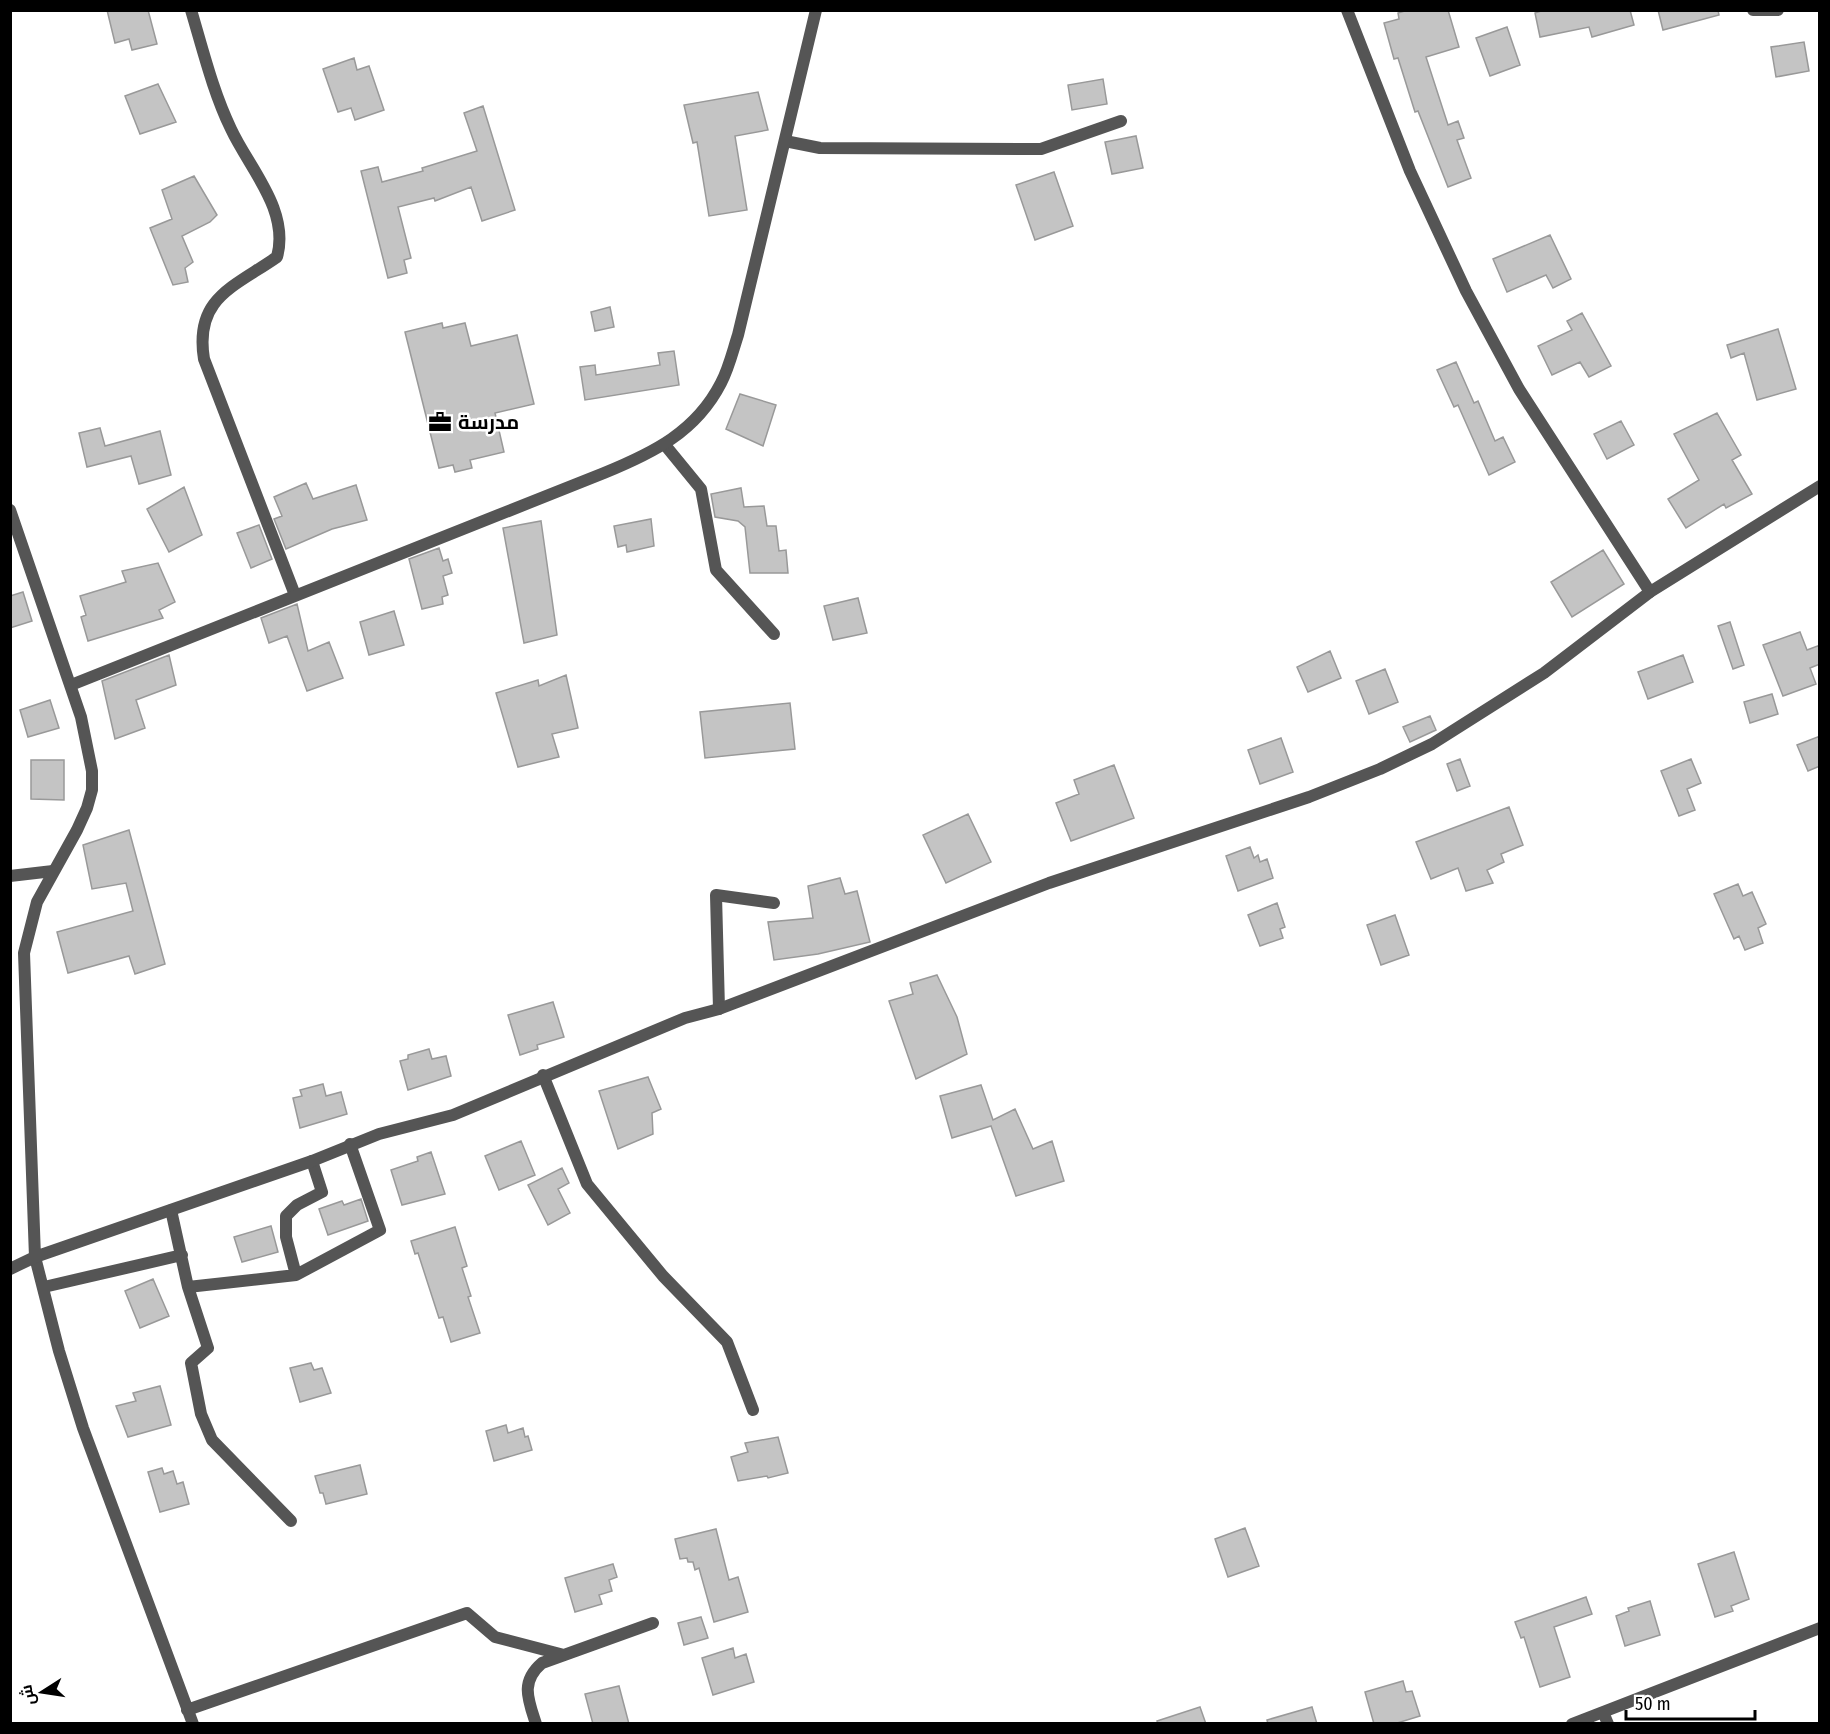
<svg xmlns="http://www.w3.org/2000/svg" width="1830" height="1734" font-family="'Fira Sans Condensed',Cairo,sans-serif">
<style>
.building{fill:#c4c4c4;stroke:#999;stroke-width:1.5}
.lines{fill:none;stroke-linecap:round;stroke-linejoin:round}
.minor{stroke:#555;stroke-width:12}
.tertiary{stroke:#555;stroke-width:12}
.labels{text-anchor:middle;stroke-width:5;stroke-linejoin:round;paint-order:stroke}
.poi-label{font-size:20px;font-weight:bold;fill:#000;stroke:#fff;text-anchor:start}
</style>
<rect width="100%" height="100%" fill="#fff"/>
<!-- building -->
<path class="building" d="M107,10H148L157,44L132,50L129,39L115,43Z
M1408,10H1448L1459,47L1426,57L1448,125L1458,121L1464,138L1457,140L1471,178L1448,187L1418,111L1415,112L1398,58L1394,59L1384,23L1399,19L1398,13Z
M1544,10H1630L1634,25L1592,37L1589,27L1540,37L1535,13Z
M1658,10H1718L1719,15L1663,30Z
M1507,27L1520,65L1490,76L1476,38Z
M1804,42L1809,71L1776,77L1771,47Z
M354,58L357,70L369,66L384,110L355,120L351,108L338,112L323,69Z
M1103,79L1107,104L1072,110L1068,85Z
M158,84L176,122L140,134L125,96Z
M758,92L768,130L735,136L747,210L709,216L697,142L693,143L684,105Z
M483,106L515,210L482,221L471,187L435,201L434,198L398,207L411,258L404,260L407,273L388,278L361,171L378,167L382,182L423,171L422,168L477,151L464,113Z
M1136,136L1143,168L1112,174L1105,142Z
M1054,172L1073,226L1035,240L1016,185Z
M194,176L217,215L210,222L182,236L193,262L185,268L188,282L173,285L150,228L172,219L162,190Z
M1550,235L1571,279L1553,288L1546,275L1507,292L1493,259Z
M610,307L614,327L595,331L591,312Z
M1582,313L1611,366L1589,377L1580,362L1552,375L1538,346L1572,330L1567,321Z
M442,323L443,328L465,323L471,346L517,335L534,404L495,413L504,452L470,460L472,468L455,472L453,465L439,468L405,332Z
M1778,329L1796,389L1757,400L1744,353L1731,358L1727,345Z
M674,351L679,385L585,400L580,367L595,365L596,375L660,365L658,353Z
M1456,362L1474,403L1478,401L1495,441L1503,437L1515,462L1489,475L1458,405L1454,407L1437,370Z
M740,394L776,405L763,446L726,429Z
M1717,413L1741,455L1732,460L1752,494L1726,508L1724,504L1686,528L1668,499L1699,480L1674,434Z
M1621,421L1634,445L1607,459L1594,434Z
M100,428L105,446L160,431L171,475L139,484L131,456L87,467L79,433Z
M306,483L313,499L356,485L367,520L332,529L286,549L274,519L282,516L274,497Z
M184,487L202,535L169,552L147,509Z
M741,488L744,507L764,506L767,526H776L779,551L786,550L788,573H750L745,527L738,521L715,517L711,494Z
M651,519L654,546L627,552L626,545L618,547L614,526Z
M541,521L557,635L524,643L503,528Z
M259,525L272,559L251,568L237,533Z
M439,548L443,561L448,559L452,573L443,576L448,595L442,597L443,604L422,609L409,559Z
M1603,550L1624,584L1572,617L1551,582Z
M158,563L175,602L159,610L163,618L88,641L81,617L86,615L80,596L126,582L122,571Z
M23,592L32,621L10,628V596Z
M858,598L867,633L833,640L824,606Z
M297,604L308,651L329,642L343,678L307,691L287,636L269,643L261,618Z
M394,611L404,645L369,655L360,622Z
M1730,622L1744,665L1733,669L1718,626Z
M1800,632L1807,650L1820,645V664L1810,668L1816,684L1783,696L1763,645Z
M1330,651L1341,678L1308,692L1297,667Z
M169,655L176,685L136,700L145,728L115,739L102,681Z
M1683,655L1693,682L1648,699L1638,672Z
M1385,669L1398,702L1369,714L1356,681Z
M566,675L578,728L552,734L559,757L518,767L496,693L538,680L539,686Z
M1772,694L1778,714L1750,723L1744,702Z
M50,700L59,728L28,737L20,710Z
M790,703L795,749L705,758L700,712Z
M1430,716L1436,730L1410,742L1403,727Z
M1820,736V766L1808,771L1797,745Z
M1281,738L1293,772L1260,784L1248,750Z
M1460,759L1470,786L1457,791L1447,764Z
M1691,759L1701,783L1687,789L1695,810L1679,816L1661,771Z
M31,760H64V800L31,799Z
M1114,765L1134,818L1071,841L1056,803L1079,794L1074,780Z
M1509,807L1523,845L1501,854L1504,862L1487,870L1493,883L1466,891L1458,868L1431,879L1416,842Z
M968,814L991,862L946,883L923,835Z
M129,830L165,964L135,974L129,956L68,973L57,932L133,911L126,883L92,889L83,845Z
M1250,847L1254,858L1258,855L1260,862L1267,859L1273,878L1238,891L1226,856Z
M840,878L845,894L857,891L870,942L818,954L774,960L768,922L813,918L808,886Z
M1738,884L1743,896L1752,892L1766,924L1758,928L1763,943L1745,950L1739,936L1734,939L1714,894Z
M1277,903L1285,927L1280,929L1283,938L1260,946L1248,915Z
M1395,915L1409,955L1381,965L1367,925Z
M937,975L957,1017L967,1054L916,1079L889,1001L913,994L910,983Z
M553,1002L564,1037L537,1045L538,1049L520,1055L508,1015Z
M429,1049L432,1059L446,1056L451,1076L408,1090L400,1061L408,1059V1055Z
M648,1077L661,1109L652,1113L653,1134L618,1149L599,1091Z
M323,1084L326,1096L341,1092L347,1114L300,1128L293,1098L302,1096L300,1090Z
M981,1085L993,1120L1015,1109L1033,1149L1052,1141L1064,1181L1016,1196L991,1126L952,1138L940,1096Z
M521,1141L535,1175L499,1190L485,1156Z
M431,1152L445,1194L402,1205L391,1170L418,1161L417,1157Z
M562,1168L569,1183L558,1189L570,1213L548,1225L528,1185Z
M361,1199L368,1221L328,1235L319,1209L342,1201L344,1205Z
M271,1226L278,1252L242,1262L234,1237Z
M455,1227L467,1266L462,1268L471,1296L468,1297L480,1333L451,1342L443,1317L439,1318L418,1253L415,1254L411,1241Z
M153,1279L169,1316L140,1328L125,1291Z
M311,1363L314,1370L322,1368L331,1393L300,1402L290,1368Z
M160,1386L171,1425L128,1437L116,1406L136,1401L133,1393Z
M506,1425L508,1433L523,1428L525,1437L528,1436L532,1450L494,1461L486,1431Z
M778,1437L788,1473L768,1478L767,1476L738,1481L731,1457L748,1452L745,1443Z
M360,1465L367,1494L326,1504L323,1493H320L315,1476Z
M162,1468L164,1474L173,1471L177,1484L183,1482L189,1504L160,1512L148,1472Z
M1245,1528L1259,1566L1228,1577L1215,1539Z
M716,1529L729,1580L738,1577L748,1612L714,1622L699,1568L695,1570L693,1562H688L687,1558L680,1559L675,1539Z
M1734,1552L1749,1599L1731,1606L1733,1611L1715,1617L1698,1564Z
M613,1564L617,1577L609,1580L612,1591L599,1595L602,1604L575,1612L565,1578Z
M1586,1597L1592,1614L1554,1627L1570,1677L1540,1687L1524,1637L1521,1638L1515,1622Z
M1650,1601L1660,1635L1625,1646L1616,1616L1629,1611L1628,1608Z
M701,1617L708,1638L684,1645L678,1623Z
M733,1648L735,1658L746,1654L754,1682L713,1695L702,1658Z
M1403,1681L1406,1692L1412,1691L1420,1716L1394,1724H1374L1365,1692Z
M619,1686L629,1724H593L585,1694Z
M1200,1707L1206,1724H1158L1157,1721Z
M1312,1707L1317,1724H1268L1267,1720Z"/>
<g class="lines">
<!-- minor -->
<path class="minor" d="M191,10C203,50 213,92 231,129C249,168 290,210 277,257C234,287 194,298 204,359L295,595
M1347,10L1410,171L1466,291L1519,389L1650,592
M1753,10H1778
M785,141L820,148L1041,149L1121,121
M665,445L701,489L716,570L774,634
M10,876L53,871
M719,1009L716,895L774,903
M543,1075L587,1184L663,1276L727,1342L753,1410
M312,1161L322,1192L297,1205L286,1216V1237L296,1275L380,1230L350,1144
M171,1210L188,1287L296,1275
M35,1257L59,1351L83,1428L193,1724
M44,1287L182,1255
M188,1287L208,1348L191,1363L201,1414L212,1440L291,1521
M187,1710L467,1613L495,1637L564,1655
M1603,1712L1608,1724
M536,1724C528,1699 520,1682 542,1663L653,1623
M1572,1724L1820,1628"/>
<!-- tertiary -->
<path class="tertiary" d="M10,510L81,717L92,771V790L87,808L77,830L37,902L24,953L35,1257
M71,685L604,473C653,453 696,432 721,383C729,368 733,350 738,335L816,10
M10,1269L35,1257L312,1161L379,1134L453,1115L685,1018L719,1009L1049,883L1309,797L1380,769L1432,744L1544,673L1650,592L1820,486"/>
</g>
<!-- icons -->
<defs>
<g id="office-bare" transform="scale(1.8)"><path d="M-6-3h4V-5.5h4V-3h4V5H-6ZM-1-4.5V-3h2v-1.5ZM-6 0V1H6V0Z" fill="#000" stroke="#fff" stroke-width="2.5" paint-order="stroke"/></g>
</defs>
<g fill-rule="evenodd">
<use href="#office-bare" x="440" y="422"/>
</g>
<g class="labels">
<!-- poi labels -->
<g class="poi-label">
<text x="458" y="429">مدرسة</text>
</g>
</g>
<!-- border -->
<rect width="1830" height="1734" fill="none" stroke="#000000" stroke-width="24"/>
<!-- north arrow -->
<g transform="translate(42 1692) rotate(258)" stroke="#ffffff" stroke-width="4.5" paint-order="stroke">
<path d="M0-4.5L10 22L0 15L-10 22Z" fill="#000000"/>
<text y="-9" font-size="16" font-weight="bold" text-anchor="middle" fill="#000000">ش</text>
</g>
<!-- scale -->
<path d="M1626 1710v9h129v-9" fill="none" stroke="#000000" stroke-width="3"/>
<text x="1635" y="1710" font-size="18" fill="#000000" stroke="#ffffff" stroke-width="4.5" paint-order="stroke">50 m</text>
</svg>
